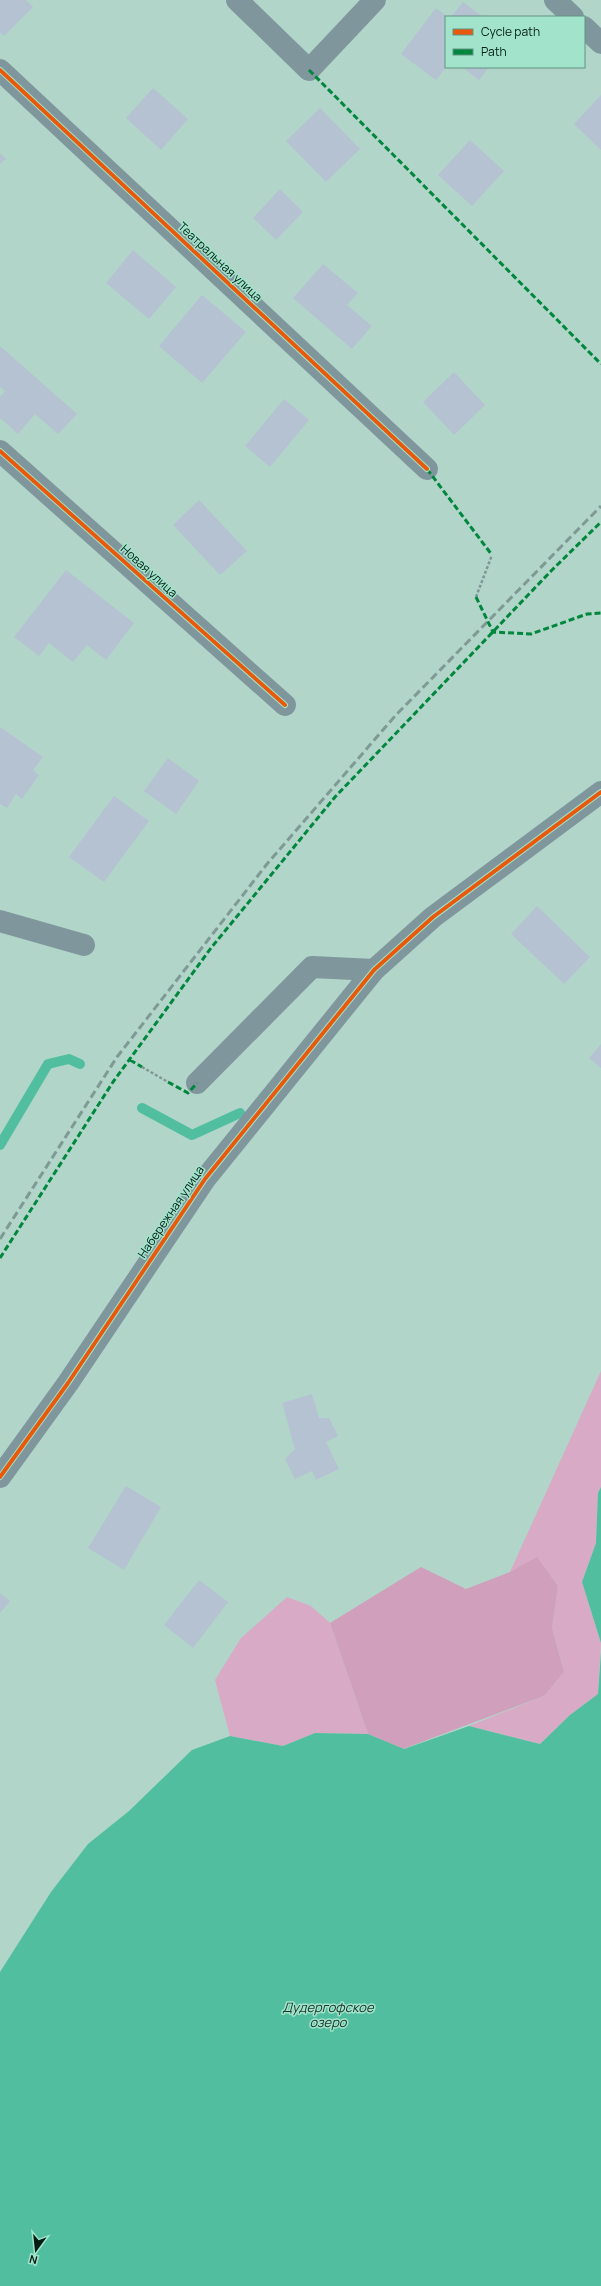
<svg xmlns="http://www.w3.org/2000/svg" width="601" height="2286" font-family="Manrope,sans-serif">
<style>
.green{fill:#d9aac5}
.forest{fill:#d09fbc}
.water{fill:#51bf9f}
.lines{fill:none;stroke-linecap:round;stroke-linejoin:round}
.stream{stroke:#51bf9f;stroke-width:10}
.building{fill:#b5c2d2}
.path{stroke:#7f9596;stroke-width:2.5;stroke-dasharray:3 2;stroke-linecap:butt}
.minor{stroke:#7f969c;stroke-width:22}
.rail{stroke:#7f9995;stroke-width:3;stroke-dasharray:8 4;stroke-linecap:butt}
.quiet{stroke:#00873e;stroke-width:3;stroke-dasharray:6 3;stroke-linecap:butt}
.cycleway-casing{stroke:#a2e4cb;stroke-width:6}
.cycleway{stroke:#e8590c;stroke-width:4}
.labels{text-anchor:middle;stroke-width:3;stroke-linejoin:round;paint-order:stroke}
.street-label{font-size:12px;fill:#031d15;stroke:#a2e4cb}
.water-label{font-size:13px;font-style:italic;fill:#19352b;stroke:#a2e4cb}
</style>
<rect width="100%" height="100%" fill="#b1d5c8"/>
<!-- green -->
<path class="green" d="M601,1371V1487L598,1493L596,1543L582,1582L601,1643L598,1694L570,1715L540,1744L469,1726L544,1696L564,1672L552,1628L558,1586L537,1558L510,1572Z
M287,1597L311,1606L330,1623L368,1734L315,1733L283,1746L230,1736L215,1680L241,1638Z"/>
<!-- forest -->
<path class="forest" d="M537,1557L558,1586L552,1628L564,1672L544,1696L403,1749L368,1734L330,1623L421,1567L466,1589L510,1572Z"/>
<!-- water -->
<path class="water" d="M601,1487V1643L582,1582L596,1543L598,1493Z
M601,1652V2286H0V1972L51,1892L88,1844L129,1811L192,1750L230,1736L283,1746L315,1733L368,1734L404,1749L469,1726L540,1744L570,1715L598,1694Z"/>
<g class="lines">
<!-- stream -->
<path class="stream" d="M142,1108L192,1135L240,1113
M0,1145L48,1064L69,1059L80,1064"/>
</g>
<!-- building -->
<path class="building" d="M0,0H26L33,7L4,36L0,32Z
M463,2L483,17H451Z
M436,8L448,17H446V67L436,80L401,54Z
M462,67H489L479,80Z
M153,88L188,119L161,150L126,118Z
M601,95V150L574,124Z
M320,108L360,149L326,182L286,141Z
M470,140L504,171L472,206L438,175Z
M0,153L6,159L0,164Z
M280,189L303,212L276,240L253,218Z
M133,250L176,287L149,319L106,283Z
M323,264L358,293L347,305L372,326L352,349L293,298Z
M202,295L246,332L202,383L159,346Z
M0,346L77,414L58,434L35,414L18,434L0,418V397L5,391L0,387Z
M454,372L485,405L454,435L423,402Z
M284,399L309,420L270,467L245,446Z
M199,500L247,551L220,575L173,525Z
M66,570L134,623L106,660L87,645L73,662L49,643L39,656L14,637Z
M0,727L43,757L33,770L39,775L22,799L16,794L7,808L0,804Z
M168,758L199,781L176,814L144,791Z
M114,796L149,821L104,882L69,857Z
M537,906L590,957L564,984L511,934Z
M601,1044V1068L589,1058Z
M312,1394L319,1418H329L338,1436L326,1442L339,1469L316,1480L312,1471L295,1479L285,1459L295,1449L282,1403Z
M126,1486L161,1507L124,1570L88,1548Z
M199,1580L228,1602L193,1648L164,1625Z
M0,1593L10,1601L0,1613Z"/>
<g class="lines">
<!-- path -->
<path class="path" d="M476,597L492,555
M142,1067L168,1082"/>
<!-- minor -->
<path class="minor" d="M237,0L309,70L375,0
M555,0L573,17
M584,27L601,43
M0,70L427,469
M0,451L285,705
M0,921L84,945
M197,1083L312,967L374,970
M0,1477L68,1383L205,1179L374,970L433,917L601,792"/>
<!-- rail -->
<path class="rail" d="M0,1239L117,1057L267,864L395,716L601,506"/>
<!-- quiet -->
<path class="quiet" d="M309,70L601,364
M427,469L492,555
M476,597L493,632L531,634L587,614L601,613
M130,1060L142,1067
M168,1082L188,1093L197,1083
M0,1258L113,1082L211,948L335,797L552,570L601,522"/>
<!-- cycleway casing -->
<g class="cycleway-casing">
<path id="cycleway" d="M0,70L427,469
M0,451L285,705
M0,1477L68,1383L205,1179L374,970L433,917L601,792"/>
</g>
<!-- cycleway -->
<use href="#cycleway" class="cycleway"/>
</g>
<g class="labels">
<!-- street labels -->
<g class="street-label">
<text transform="translate(220 262) rotate(43)" y="4">Театральная улица</text>
<text transform="translate(149 571) rotate(42)" y="4">Новая улица</text>
<text transform="translate(171 1212) rotate(-56)" y="4">Набережная улица</text>
</g>
<!-- water labels -->
<g class="water-label">
<text x="328" y="2012">Дудергофское<tspan x="328" dy="15">озеро</tspan></text>
</g>
</g>
<!-- legend -->
<rect x="445" y="16" width="140" height="52" fill="#a2e4cb" stroke="#629482"/>
<rect x="453" y="29" width="20" height="6" fill="#e8590c" stroke="#629482"/>
<text x="481" y="36" font-size="12" fill="#031d15">Cycle path</text>
<rect x="453" y="49" width="20" height="6" fill="#00873e" stroke="#629482"/>
<text x="481" y="56" font-size="12" fill="#031d15">Path</text>
<!-- north arrow -->
<g transform="translate(36 2250) rotate(195)" stroke="#a2e4cb" stroke-width="3" paint-order="stroke">
<path d="M0-3L7 15L0 10L-7 15Z" fill="#031d15"/>
<text y="-6" font-size="11" font-weight="bold" text-anchor="middle" fill="#031d15">N</text>
</g>
</svg>
